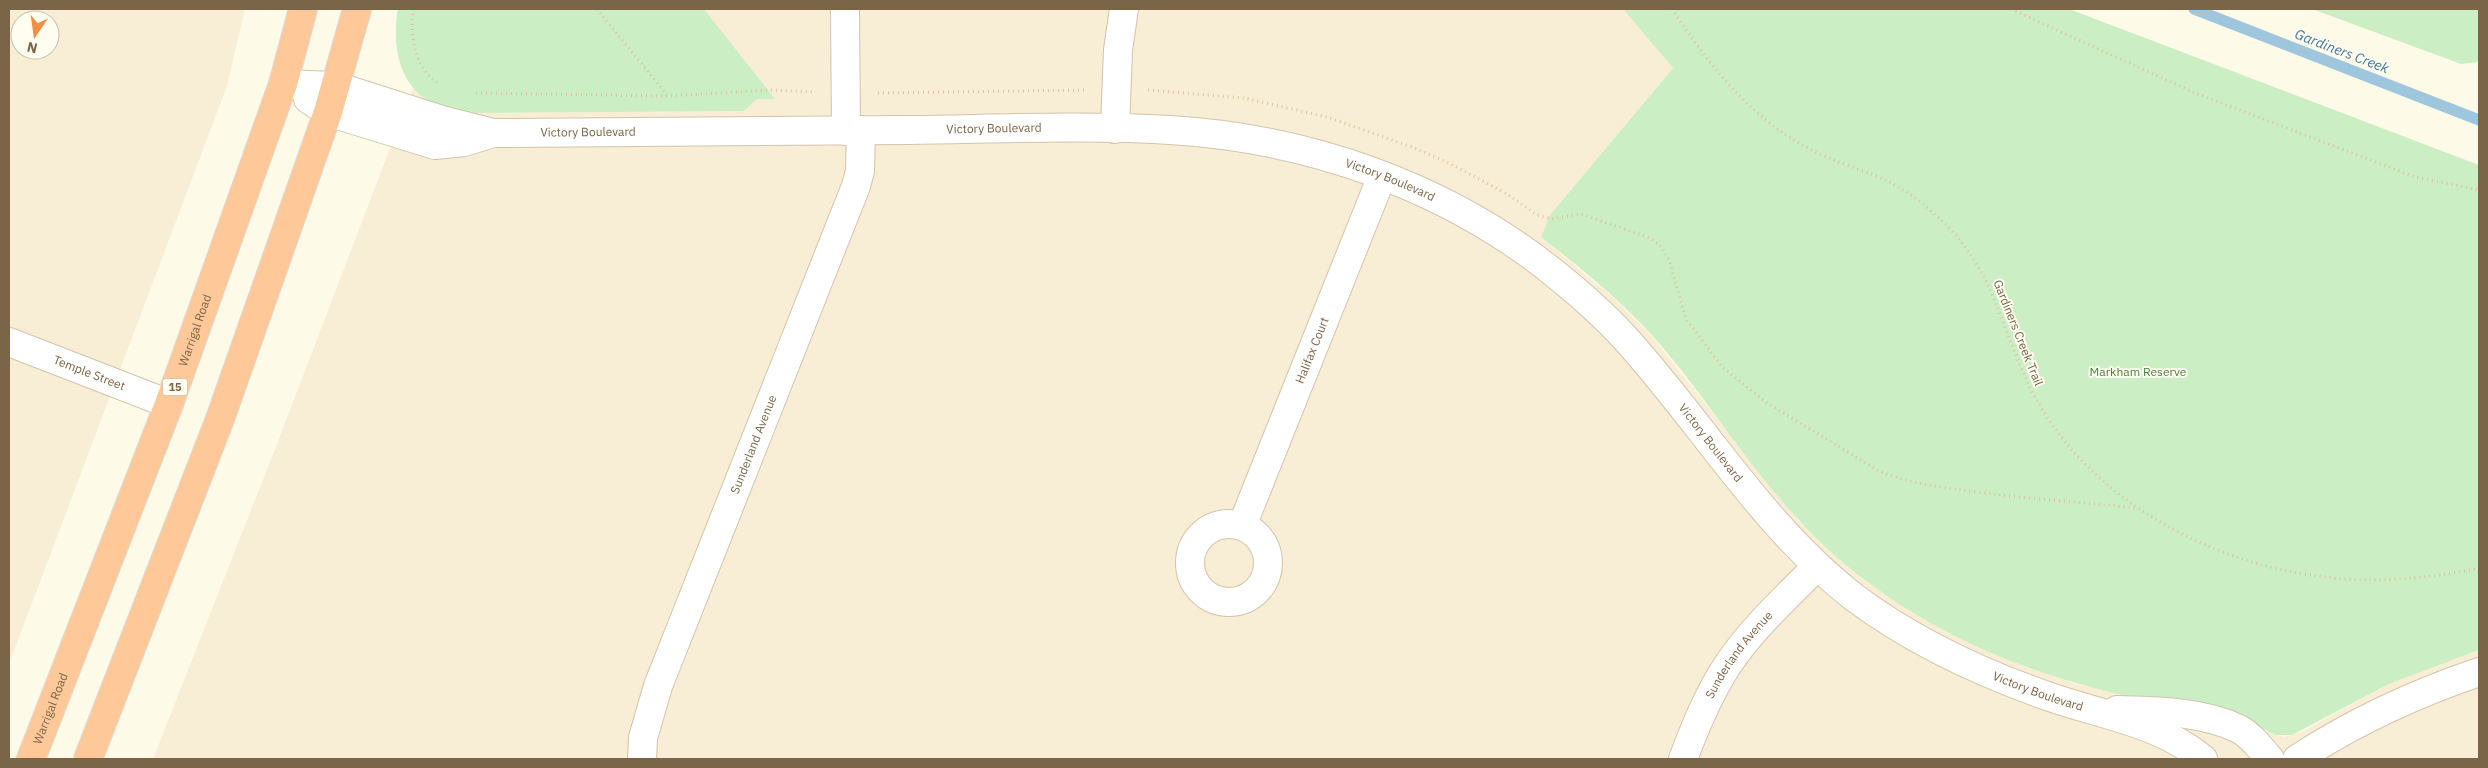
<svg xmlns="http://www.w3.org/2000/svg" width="2488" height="768" font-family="'IBM Plex Sans',sans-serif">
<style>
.residential{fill:#f7eed5;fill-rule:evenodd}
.green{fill:#cceec4}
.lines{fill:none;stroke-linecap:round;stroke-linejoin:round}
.stream{stroke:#9ec7dd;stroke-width:11}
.street-casing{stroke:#d2c4ab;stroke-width:30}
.highway-casing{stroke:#dfdad3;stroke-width:30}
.path{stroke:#dcc39f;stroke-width:3;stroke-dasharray:1 4;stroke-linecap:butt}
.street{stroke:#fff;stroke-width:28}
.highway{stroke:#fec899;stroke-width:28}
.labels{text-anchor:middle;stroke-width:4;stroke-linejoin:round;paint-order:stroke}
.shield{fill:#fffcf0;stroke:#a3927a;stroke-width:1}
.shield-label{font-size:11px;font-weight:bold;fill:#7b6548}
.street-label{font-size:12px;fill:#7b6548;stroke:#fffcf0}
.park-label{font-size:12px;fill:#45823f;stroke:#fffcf0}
.water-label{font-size:14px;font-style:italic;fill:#427898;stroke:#fffcf0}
</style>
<rect width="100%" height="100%" fill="#fefae8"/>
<!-- residential -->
<path class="residential" d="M9,9H245L227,86L9,664ZM20,20H50V50H20Z
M704,9H1623L1673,68L1550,215L1541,237L1616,300L1651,335L1797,519L1837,557L1878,589L1922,618L2023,666L2076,684L2184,706L2284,737L2301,732L2389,684L2479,650V759H153L277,444L413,88L437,105L468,113L744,111L757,99L774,98Z"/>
<!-- green -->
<path class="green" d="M398,9H704L775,99H757L744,111L468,113C458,111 447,109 438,105C399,91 391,45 398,9Z
M1623,9H2069L2479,165V650L2389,684L2292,735H2275L2245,719C2189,707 2131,699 2076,683C1973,654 1869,598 1797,518C1744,461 1702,391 1651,334C1618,298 1579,267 1541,237L1550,215L1673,68Z
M2312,9H2479V62L2461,64Z"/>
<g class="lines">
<!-- stream -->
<path class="stream" d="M2194,9L2479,120"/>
<!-- street casing -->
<g class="street-casing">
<g id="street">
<path d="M845,9L846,131"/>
<path id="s1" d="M283,84L336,86L442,120L493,133C632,132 771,130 909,130C996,129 1084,125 1170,130C1307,138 1446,186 1554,273C1579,293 1603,314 1625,338C1703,424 1762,526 1855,598C1914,642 1983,674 2053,698C2103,715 2162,724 2203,759"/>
<path d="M308,99L328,112L435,145L464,142L490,134"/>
<path d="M1115,129L1118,50L1124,9"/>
<path id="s2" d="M9,342L169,404"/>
<circle cx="1229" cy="563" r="39"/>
<path id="s3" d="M1242,526L1382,176"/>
<path d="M2117,710C2157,711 2202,711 2239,729C2252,736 2261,749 2270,759"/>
<path id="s4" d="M642,759L643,738L658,686L856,186L860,171L861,130"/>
<path id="s5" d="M1683,759C1695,727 1708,695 1727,666C1752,628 1786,598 1817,566"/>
<path d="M2297,759C2354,722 2414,694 2479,672"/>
</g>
</g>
<!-- highway casing -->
<g class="highway-casing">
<g id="highway">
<path id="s6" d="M31,759L169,404L283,84L303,9"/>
<path d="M88,759L220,419L328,112L357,9"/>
</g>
</g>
<!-- path -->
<path class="path" d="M413,9C410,34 414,68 437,82
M597,9L667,95
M1672,9C1706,61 1748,115 1804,146C1830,161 1860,168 1887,181C1906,190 1924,204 1939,218C1997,271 2000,331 2034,395C2092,505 2225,572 2347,579C2392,582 2435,577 2479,568
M2011,9L2195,93L2415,177L2479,190
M1148,90L1244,98L1327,117L1412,147L1451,164L1507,194L1537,215L1552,219L1581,214L1650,238L1660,245L1669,260L1686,319L1722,367L1767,403L1879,471C1913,485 1947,488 1984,493C2035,499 2086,503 2137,508
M476,93L668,96L772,90L815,92
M878,93L1085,90"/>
<!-- street -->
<use href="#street" class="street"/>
<!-- highway -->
<use href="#highway" class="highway"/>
</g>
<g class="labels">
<!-- shield labels -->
<rect class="shield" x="162.5" y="378.5" width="25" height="17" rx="4"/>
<g class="shield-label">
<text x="175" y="391">15</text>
</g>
<!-- street labels -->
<g class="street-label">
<text dy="4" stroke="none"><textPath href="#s1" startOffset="718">Victory Boulevard</textPath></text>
<text dy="4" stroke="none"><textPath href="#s1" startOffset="312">Victory Boulevard</textPath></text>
<text dy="4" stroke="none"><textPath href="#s1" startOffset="1121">Victory Boulevard</textPath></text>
<text dy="4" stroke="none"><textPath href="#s6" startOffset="459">Warrigal Road</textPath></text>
<text transform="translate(2018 333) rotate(68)" y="4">Gardiners Creek Trail</text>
<text dy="4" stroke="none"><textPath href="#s3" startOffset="189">Halifax Court</textPath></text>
<text dy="4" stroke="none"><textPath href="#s2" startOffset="86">Temple Street</textPath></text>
<text dy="4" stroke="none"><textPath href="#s1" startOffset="1542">Victory Boulevard</textPath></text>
<text dy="4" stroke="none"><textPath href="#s4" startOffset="335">Sunderland Avenue</textPath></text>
<text dy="4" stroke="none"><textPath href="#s5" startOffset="119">Sunderland Avenue</textPath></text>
<text dy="4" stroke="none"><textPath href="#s1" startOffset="1961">Victory Boulevard</textPath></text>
<text dy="4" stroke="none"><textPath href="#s6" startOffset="54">Warrigal Road</textPath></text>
</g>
<!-- park labels -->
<g class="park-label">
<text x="2138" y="376">Markham Reserve</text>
</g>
<!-- water labels -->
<g class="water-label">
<text transform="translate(2342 51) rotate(21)" y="5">Gardiners Creek</text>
</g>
</g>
<!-- border -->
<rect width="2488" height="768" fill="none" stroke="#7b6548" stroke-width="20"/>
<!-- north arrow -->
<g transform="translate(35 35) rotate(193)"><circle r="24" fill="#fffcf0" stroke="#cac0ad"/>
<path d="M0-4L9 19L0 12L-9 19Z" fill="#f38d42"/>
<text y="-8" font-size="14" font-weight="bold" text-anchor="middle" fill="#7b6548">N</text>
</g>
</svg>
